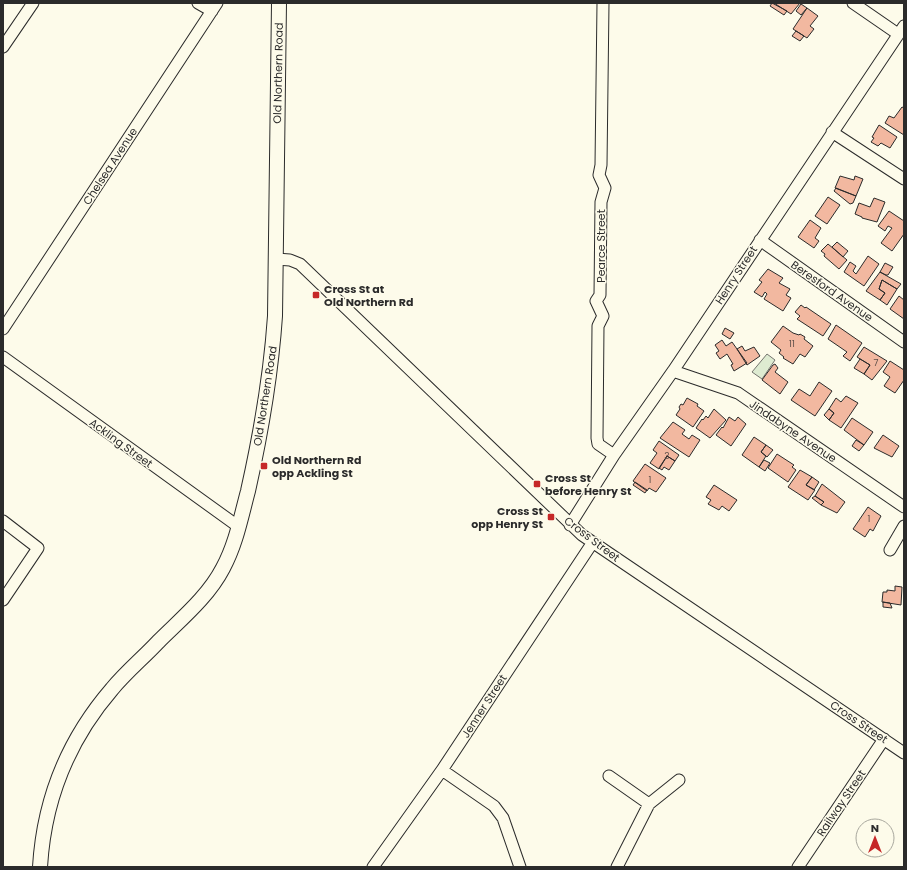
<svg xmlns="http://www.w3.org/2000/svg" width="907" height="870" font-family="Poppins,sans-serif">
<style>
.green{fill:#deebd1;stroke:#74746e}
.building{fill:#f2b8a0;stroke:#2b2b2b}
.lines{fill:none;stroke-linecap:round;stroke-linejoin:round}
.minor-casing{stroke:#2b2b2b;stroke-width:13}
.major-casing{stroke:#2b2b2b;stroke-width:16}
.minor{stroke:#fdfbea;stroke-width:11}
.major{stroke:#fdfbea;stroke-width:14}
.poi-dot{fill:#c62828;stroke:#fdfbea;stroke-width:1.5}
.labels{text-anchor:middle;stroke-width:3;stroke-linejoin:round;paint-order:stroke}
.number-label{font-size:9px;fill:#5d4e48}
.street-label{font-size:11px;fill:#2b2b2b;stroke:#fdfbea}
.poi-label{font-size:11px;font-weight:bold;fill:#2b2b2b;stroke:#fdfbea;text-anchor:start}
</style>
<rect width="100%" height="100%" fill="#fdfbea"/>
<!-- green -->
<path class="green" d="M767,354L775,360L762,379L752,372Z"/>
<!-- building -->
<path class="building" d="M772,3L787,11L784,15L770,6Z
M774,3H800L791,14Z
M801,4L807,8L801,15L796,11Z
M807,8L818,16L810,26L814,29L807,38L793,29Z
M796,31L804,36L800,41L792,36Z
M902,107L904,108V135L885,123L889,116L894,118Z
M879,125L897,137L890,148L881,143L878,146L871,142L874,138L872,137Z
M840,176L854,180L855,176L863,179L856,196L835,188Z
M836,188L856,196L853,203L850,204L834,191Z
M828,197L840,205L827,224L815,216Z
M874,198L885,202L877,222L862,218V217L855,214L859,203L870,207Z
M889,211L904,221V234L892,251L881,243L892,228L888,226L885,231L878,226Z
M810,220L821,228L815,238L819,241L814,248L798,237Z
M837,242L848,251L843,257L832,247Z
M828,244L847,260L839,269L824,256L825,254L821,251Z
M868,256L879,264L864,286L844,272L850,262L856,266L853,271L856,274Z
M885,263L893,267L888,275H886L880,272Z
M768,269L783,278L779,283L790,289L786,295L791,298L783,311L764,299L767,294L765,292L762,297L754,292L762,282L759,280Z
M880,272L901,284L897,289L882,280L879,289L885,293L880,300L866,291Z
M882,280L897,289L887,305L880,300L885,293L879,289Z
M899,296L904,300V319L890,309Z
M801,305L805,308L806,307L831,324L823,336L797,319L800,316L795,312Z
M836,325L862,343L850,361L843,356L847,352L828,339Z
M783,326L793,333L799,335L800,334L805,337L804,339L813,346L805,357L800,354L793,364L783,358L784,357L779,353L781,350L771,342Z
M725,328L734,333L730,339L722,334Z
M722,340L726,346L732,342L747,363L734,371L731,365L733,364L727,354L720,359L716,353L719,351L715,345Z
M742,346L745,351L754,347L760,356L747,365L737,349Z
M864,347L887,361L872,380L864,374L870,365L857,357Z
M860,359L870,365L864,374L854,368Z
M890,361L904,370V380L895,393L884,386L890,377L883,372Z
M775,364L778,368L775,372L788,382L780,394L762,380L773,365Z
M819,382L832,391L815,416L791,400L799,389L810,396Z
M846,396L858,403L841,428L829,420L834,413L829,409L836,398L841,402Z
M687,398L698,404L697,406L704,411L693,427L676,415L680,409L679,407L681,404L683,405Z
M714,409L726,420L710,438L696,428L702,419L703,420L706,416L708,418Z
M829,409L834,413L829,420L824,415Z
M729,417L735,421L738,417L746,424L731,446L716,435L722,427L723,428Z
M852,418L873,432L864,445L844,430Z
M673,422L685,430L682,434L689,439L692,435L700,440L689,457L660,438Z
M883,435L899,446L892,457L874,448Z
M754,437L766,445L761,452L766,456L759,467L742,455Z
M856,440L864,445L859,451L852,446Z
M659,441L679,455L675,461L667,456L659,469L650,463L657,453L653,450Z
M766,445L773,450L767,457L761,452Z
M777,454L794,465L792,467L796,470L788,482L768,468Z
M667,456L675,461L669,470L664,467L662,470L659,468Z
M764,460L770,463L765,471L759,467Z
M645,464L666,478L656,492L649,488L647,491L633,481Z
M800,470L812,477L806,485L815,490L808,500L788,487Z
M812,477L819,482L814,490L806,485Z
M635,482L647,490L645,493L633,485Z
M822,484L845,502L837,513L821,505L824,502L815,496Z
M714,485L737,500L729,511L722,506L719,510L708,504L711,500L706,497Z
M815,496L824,502L821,505L812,498Z
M868,507L881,516L873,531L870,529L865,537L853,529Z
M895,586L902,587L901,605L882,602L883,592H887V590L895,591Z
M883,602L890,603L892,608L883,607Z"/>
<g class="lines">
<!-- minor casing -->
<g class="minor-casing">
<path id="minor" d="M198,3L212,11
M603,3L601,165L599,175L605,188L601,202L600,295L596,301L603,316L598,326L597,438L598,444L614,455
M853,3L898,34
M3,47L33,3
M832,132L904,179
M760,240L904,342
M276,259L290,260L300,264L582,535L904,753
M3,329L217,3
M3,357L239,527
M673,371L738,393L904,507
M3,521L38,548L3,600
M570,525L614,455L673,371L904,26
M890,550L904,526
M442,770L494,806L503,818L520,867
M609,776L649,804
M373,867L442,770L593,542
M617,867L649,804L679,780
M798,867L884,739"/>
</g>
<!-- major casing -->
<g class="major-casing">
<path id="major" d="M40,867C44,800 68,740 112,689C126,672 143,658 158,642C181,619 208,597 223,568C236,544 241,517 248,491C261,433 271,375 275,316L279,3"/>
</g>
<!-- minor -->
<use href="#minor" class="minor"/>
<!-- major -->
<use href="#major" class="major"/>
</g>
<!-- markers -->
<g class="poi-dot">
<rect x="312" y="291" width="8" height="8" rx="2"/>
<rect x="260" y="462" width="8" height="8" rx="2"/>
<rect x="533" y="480" width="8" height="8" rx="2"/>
<rect x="547" y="513" width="8" height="8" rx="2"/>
</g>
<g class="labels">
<!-- number labels -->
<g class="number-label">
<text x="792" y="347">11</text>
<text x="876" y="366">7</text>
<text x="667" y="459">3</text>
<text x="650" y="483">1</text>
<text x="869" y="522">1</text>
</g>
<!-- street labels -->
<g class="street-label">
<text transform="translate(278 73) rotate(-89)" y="4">Old Northern Road</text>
<text transform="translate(110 166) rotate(-57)" y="4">Chelsea Avenue</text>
<text transform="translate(601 246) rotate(-90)" y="4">Pearce Street</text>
<text transform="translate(736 275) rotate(-57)" y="4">Henry Street</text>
<text transform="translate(832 291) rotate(35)" y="4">Beresford Avenue</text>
<text transform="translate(265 396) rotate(-81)" y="4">Old Northern Road</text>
<text transform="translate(793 431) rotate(34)" y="4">Jindabyne Avenue</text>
<text transform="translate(121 443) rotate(36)" y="4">Ackling Street</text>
<text transform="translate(592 539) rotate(37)" y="4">Cross Street</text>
<text transform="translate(484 706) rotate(-57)" y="4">Jenner Street</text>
<text transform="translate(859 722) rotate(34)" y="4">Cross Street</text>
<text transform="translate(841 803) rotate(-56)" y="4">Railway Street</text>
</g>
<!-- poi labels -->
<g class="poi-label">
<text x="324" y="293">Cross St at<tspan x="324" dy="13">Old Northern Rd</tspan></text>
<text x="272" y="464">Old Northern Rd<tspan x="272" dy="13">opp Ackling St</tspan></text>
<text x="545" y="482">Cross St<tspan x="545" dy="13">before Henry St</tspan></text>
<text x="543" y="515" text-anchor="end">Cross St<tspan x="543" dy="13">opp Henry St</tspan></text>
</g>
</g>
<!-- border -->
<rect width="907" height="870" fill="none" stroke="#2b2b2b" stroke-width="8"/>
<!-- north arrow -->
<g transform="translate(875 838)"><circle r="19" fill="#fdfbea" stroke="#a9a89e"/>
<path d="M0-3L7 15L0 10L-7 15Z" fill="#c62828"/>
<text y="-6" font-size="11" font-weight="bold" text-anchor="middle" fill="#2b2b2b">N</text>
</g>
</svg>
